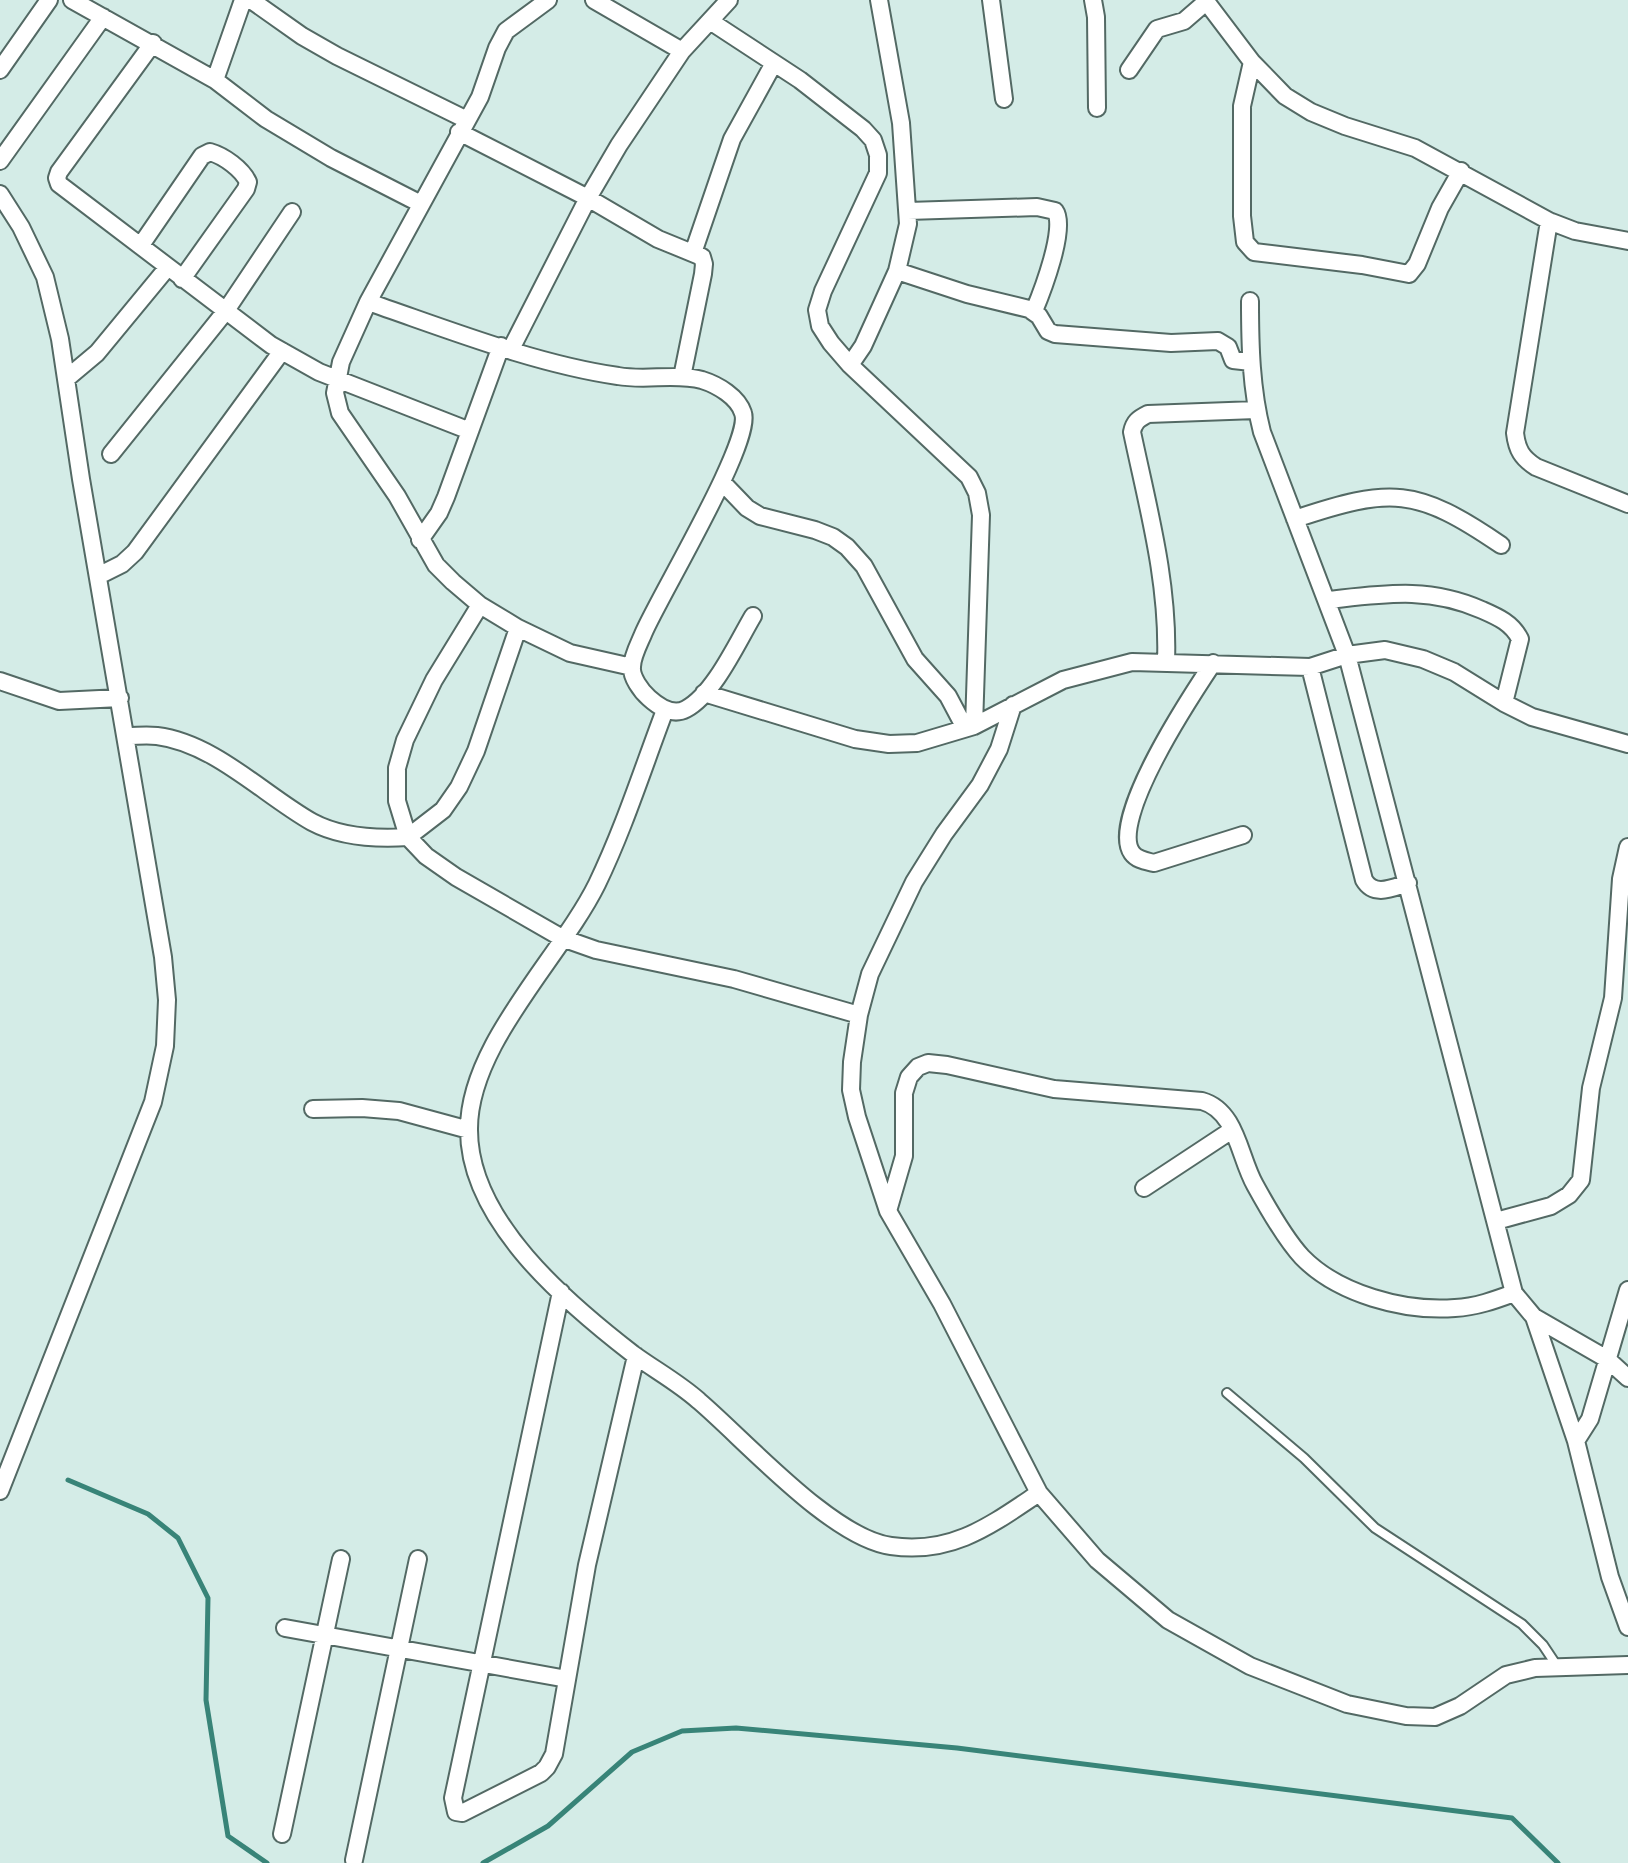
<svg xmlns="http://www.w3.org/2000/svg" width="1628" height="1863" font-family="'Alegreya Sans',sans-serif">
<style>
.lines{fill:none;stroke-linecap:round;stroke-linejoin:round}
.stream{stroke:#388478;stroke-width:5}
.service-casing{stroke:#536964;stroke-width:12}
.minor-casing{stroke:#536964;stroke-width:20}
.service{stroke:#fff;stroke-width:8}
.minor{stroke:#fff;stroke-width:16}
</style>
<rect width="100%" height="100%" fill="#d4ece7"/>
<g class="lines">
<!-- stream -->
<path class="stream" d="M68,1480L148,1514L178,1538L208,1598L206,1700L228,1836L267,1863
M483,1863L548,1826L632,1752L682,1731L736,1728L957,1748L1512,1818L1558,1863"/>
<!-- service casing -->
<g class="service-casing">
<path id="service" d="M1227,1393L1304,1458L1375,1528L1522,1624L1543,1645L1557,1666"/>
</g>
<!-- minor casing -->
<g class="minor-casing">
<path id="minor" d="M72,0L215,80L266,119L331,158L421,204
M251,0L302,36L337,56L467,120
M548,0L506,31L497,48L480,97L368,302L341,362L335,393L340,413L397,496L436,565L453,582L480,605L518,628L570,653L632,667
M594,0L682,51
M991,0L1004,99
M1093,0L1096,17L1097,108
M1205,0L1252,62L1285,96L1311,112L1345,126L1415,148L1549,221L1575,231L1628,241
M710,21L800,80L863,129L873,140L878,155V173L823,291L817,310L820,326L831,343L850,365L969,477L977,493L981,515L974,726
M153,43L59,172L57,178L59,184L271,345L319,372L470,431
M1252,62L1242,106V216L1245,242L1254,252L1362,265L1409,274L1417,264L1440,208L1461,171
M0,70L49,0
M1129,70L1157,29L1184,21L1206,2
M215,80L243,0
M459,132L588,198L658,239L702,257L704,264L703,274L682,377
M0,161L103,17
M0,194L21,227L45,277L60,339L81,479L163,957L167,1000L165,1046L153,1102L0,1491
M908,211L1037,207L1055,211C1067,227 1042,292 1034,311
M1549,221L1515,433C1517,450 1522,458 1536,467L1628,504
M141,245L202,156L210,152C224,156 242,169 248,182L246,189L182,279
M693,253L732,139L774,63
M897,271L967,294L1029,309L1039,316L1048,331L1055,334L1171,343L1218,341L1228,347L1233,360L1251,362
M1250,301C1250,345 1251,389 1262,432L1347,655L1514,1293L1534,1317L1607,1359L1628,1378
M368,302C447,329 535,364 618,376C646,381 675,373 702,380C718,385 738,397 743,413C753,441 660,595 644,632C640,642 632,656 632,667C631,677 641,691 649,698C659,707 673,716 686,709C714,694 737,643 753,616
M511,349L588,198L619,145L682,51L729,0
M850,365L863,346L897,271L908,224L901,123L879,0
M66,379L97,353L168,267
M111,454L225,312L292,212
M722,482L747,508L760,516L815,530L833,537L847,547L864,566L915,659L948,696L965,728
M1295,519C1391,487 1416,487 1501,545
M420,540L439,513L446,497L501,346
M98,576L122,564L135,552L282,351
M1328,600C1383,594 1429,586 1482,610C1498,617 1512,623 1520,639L1504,703
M480,605L434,680L405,740L397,768V801L408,837L426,856L456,877L562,938L596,950L734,979L859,1015
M1166,662C1169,583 1148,508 1132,432C1134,422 1138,419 1148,414L1256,410
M1213,663C1193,693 1108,820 1132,853C1137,860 1146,861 1154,863L1243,835
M1310,667L1364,880C1374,897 1392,888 1408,883
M0,681L59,701L120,698
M704,693L855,739L889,744L917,743L974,726L1063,680L1132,662L1310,667L1347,655L1385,650L1423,659L1454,672L1504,703L1532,717L1628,744
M1013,705L999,749L980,785L944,834L914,882L870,974L859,1015L852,1062L851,1090L857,1117L888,1211L942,1304L1039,1493L1097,1560L1168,1620L1250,1666L1347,1704L1406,1716L1435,1717L1460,1706L1506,1675L1535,1668L1628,1665
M665,710C643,768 624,828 597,884C561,957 468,1045 469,1130C469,1221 567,1303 633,1354C655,1370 679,1383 699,1401C746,1441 832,1538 891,1546C952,1555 991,1525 1039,1493
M127,736C137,736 147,735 157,736C214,743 264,795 312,822C340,837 378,839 408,837L443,810L459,787L476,751L518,628
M313,1109L362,1108L399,1111L469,1130
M1144,1188L1232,1130
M888,1211L904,1156V1093L909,1077L918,1067L928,1063L947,1065L1054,1089L1202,1101C1237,1111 1239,1157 1255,1185C1266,1205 1287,1241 1302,1257C1338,1294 1404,1312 1455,1308C1476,1307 1495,1300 1514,1293
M1496,1221L1551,1206L1569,1195L1581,1180L1591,1088L1613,998L1621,879L1628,847
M561,1292L453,1798L456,1812L462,1813L541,1773L547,1767L554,1754L587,1565L636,1356
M1534,1317L1576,1441L1610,1577L1628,1627
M1576,1441L1590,1419L1628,1290
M285,1628L567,1679
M282,1834L341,1559
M354,1860L418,1559"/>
</g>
<!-- service -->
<use href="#service" class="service"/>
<!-- minor -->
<use href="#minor" class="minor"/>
</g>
</svg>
